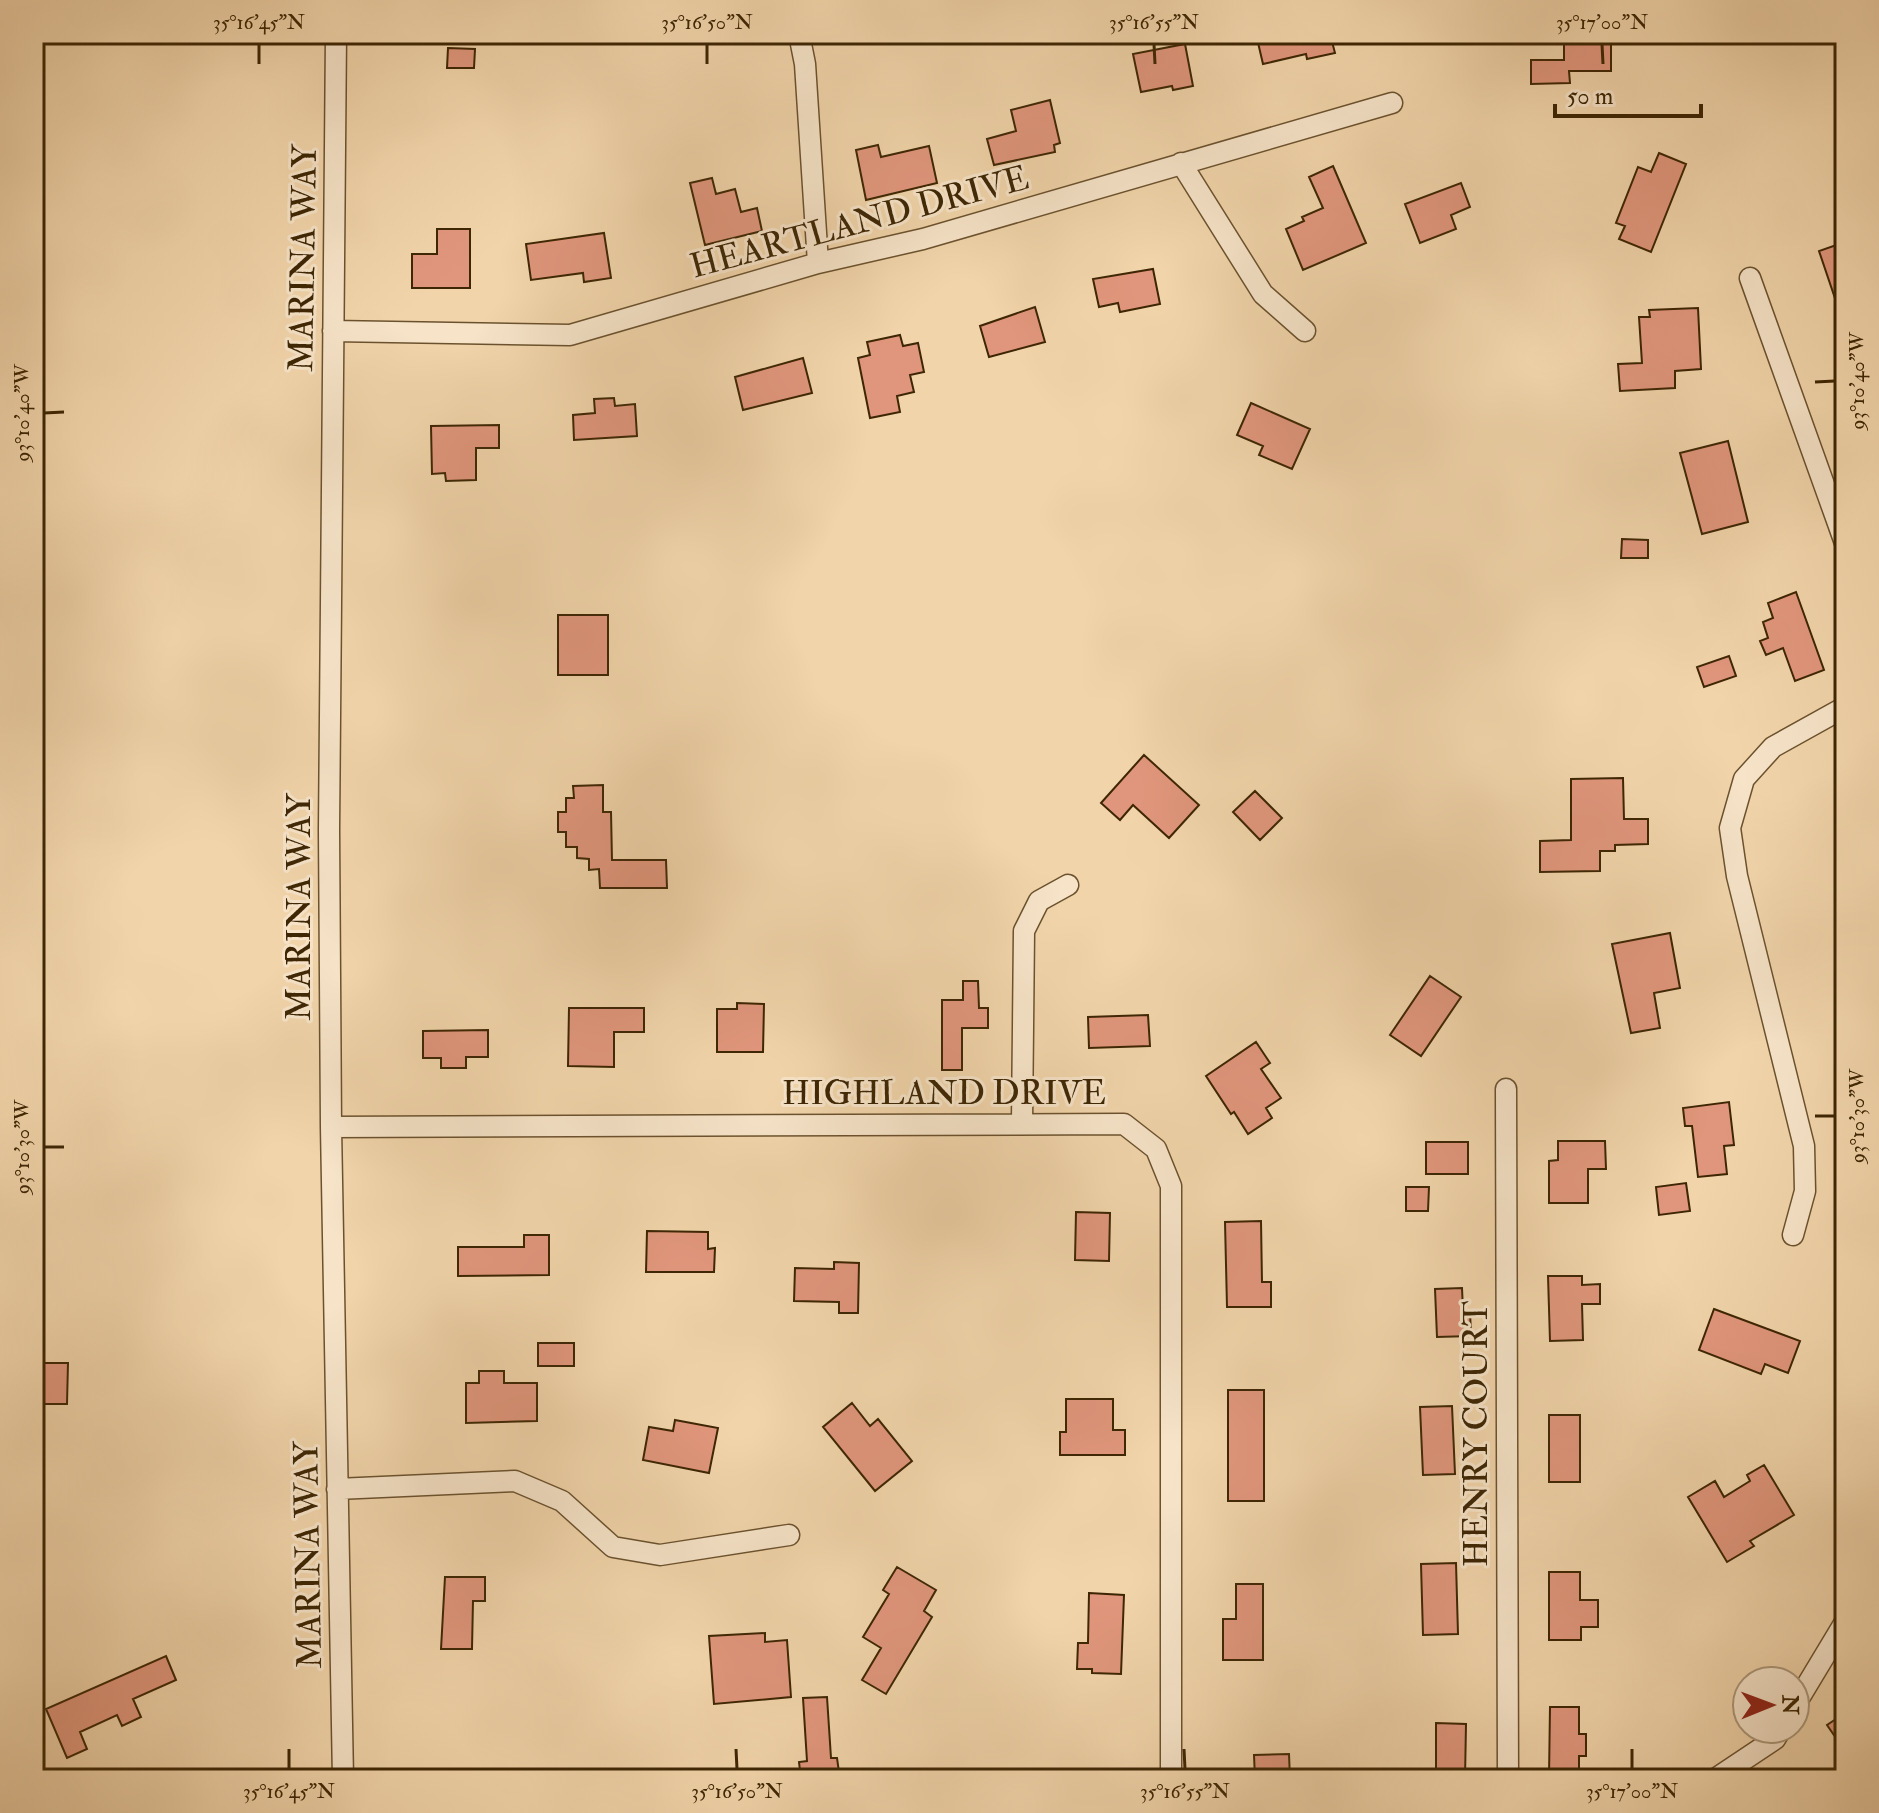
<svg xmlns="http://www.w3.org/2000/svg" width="1879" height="1813" font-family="'IM FELL Double Pica',serif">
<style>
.building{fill:#e0967c;stroke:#3e2604;stroke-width:2}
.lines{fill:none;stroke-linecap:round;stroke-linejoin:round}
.minor-casing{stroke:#6b522e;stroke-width:23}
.minor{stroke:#f6e3c8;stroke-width:20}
.ticks{fill:none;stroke:#3e2604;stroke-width:3}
.labels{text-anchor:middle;stroke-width:6;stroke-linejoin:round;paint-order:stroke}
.street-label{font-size:34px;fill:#3e2604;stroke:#f6e3c8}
.neatline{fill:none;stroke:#3e2604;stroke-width:3}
.ticks-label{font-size:20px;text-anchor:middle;fill:#3e2604}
</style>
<rect width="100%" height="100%" fill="#f1d4aa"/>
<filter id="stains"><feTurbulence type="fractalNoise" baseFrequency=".0025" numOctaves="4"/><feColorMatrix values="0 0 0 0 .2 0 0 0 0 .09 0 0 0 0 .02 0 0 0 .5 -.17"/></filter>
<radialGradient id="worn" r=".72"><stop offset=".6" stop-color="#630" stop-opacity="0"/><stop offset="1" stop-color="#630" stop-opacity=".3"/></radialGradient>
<!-- building -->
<path class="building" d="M1256,34H1330L1335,53L1307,59L1306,54L1263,64Z
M1564,34H1611V71H1569L1570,83L1531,84V60H1564Z
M1185,44L1193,86L1173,90L1172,86L1141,92L1133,54Z
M448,48L475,49L474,68H447Z
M1050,100L1060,143L1054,145L1055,152L994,165L987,139L1016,131L1011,110Z
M878,145L881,157L929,146L937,183L866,200L856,150Z
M1659,153L1686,164L1651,252L1619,239L1625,226L1616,223L1638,167L1651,172Z
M1333,166L1366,243L1303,270L1286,229L1304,221L1302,217L1323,208L1309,177Z
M712,178L716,194L735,189L741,212L757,208L762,231L705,245L690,183Z
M1461,183L1470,207L1451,215L1456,229L1420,243L1405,204Z
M437,229H470V288H412V254H437Z
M604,233L611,278L584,282L583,273L531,280L526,244Z
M1845,242V319H1842L1819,251Z
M1153,269L1160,304L1120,312L1118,303L1099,307L1093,279Z
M1035,307L1045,342L989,357L980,326Z
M1698,308L1701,369L1675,371V388L1620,391L1618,364L1642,363L1639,317H1650L1649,310Z
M900,335L903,346L918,343L924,372L910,375L914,392L897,396L900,412L870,418L858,358L870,355L867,342Z
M803,358L812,393L743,410L735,377Z
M614,398L615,406L635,404L637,436L574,440L573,415L595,413L594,399Z
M1251,403L1310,429L1292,469L1259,455L1263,446L1237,435Z
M499,425V448H476V480L446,481L445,473L432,474L431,426Z
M1728,441L1748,522L1702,534L1680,453Z
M1622,539L1648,540V558H1621Z
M1796,592L1824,670L1795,681L1783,648L1766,655L1760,641L1768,638L1763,622L1773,618L1768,603Z
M558,615H608V675H558Z
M1729,656L1736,676L1704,687L1697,667Z
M1144,755L1199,805L1169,838L1133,805L1120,820L1101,803Z
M1623,778L1624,819H1648V844L1615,845V851H1600V871L1540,872V841L1571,840V779Z
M603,785V812H611L612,860H666L667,888H600L599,869L589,870V859L577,858V847H566V832H558V812H566V798H574L573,786Z
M1255,791L1282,818L1260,840L1233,812Z
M1670,933L1680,988L1654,993L1660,1028L1631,1033L1612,944Z
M1430,976L1461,997L1421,1056L1390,1035Z
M963,981H978L979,1008H988V1028H962V1070H942V1000H963Z
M737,1003L764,1004L763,1052H717V1009H737Z
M569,1008H644V1032H614V1067L568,1066Z
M1148,1015L1150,1046L1089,1048L1088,1017Z
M488,1030V1057H466V1068H441V1058H423V1031Z
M1256,1042L1270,1063L1261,1069L1281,1098L1266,1108L1272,1118L1248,1134L1234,1112L1231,1114L1206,1076Z
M1729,1102L1734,1145L1724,1146L1727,1174L1698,1177L1692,1126H1685L1683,1108Z
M1558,1141H1605L1606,1169H1588V1203H1549V1161L1558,1160Z
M1426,1142H1468V1174H1426Z
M1686,1183L1690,1211L1659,1215L1656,1187Z
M1406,1187H1429L1428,1211H1406Z
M1076,1212L1110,1213L1109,1261L1075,1260Z
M1261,1221L1262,1282H1271V1307H1227L1225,1222Z
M647,1231L708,1232V1249L715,1248L714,1272H646Z
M524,1235H549V1275L458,1276V1247H524Z
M834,1262L859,1263L858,1313H839V1302L794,1301L795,1268L834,1269Z
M1548,1276H1582V1285L1600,1284V1304H1582L1583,1340L1550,1341Z
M1462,1288L1463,1310H1470L1471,1336L1437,1337L1435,1289Z
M1714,1309L1800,1341L1788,1373L1765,1364L1761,1374L1699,1350Z
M538,1343H574V1366H538Z
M34,1363H68L67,1404H34Z
M479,1371H504V1383H537V1421L466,1423V1383H479Z
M1228,1390H1264V1501H1228Z
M1066,1399H1113V1430H1125V1455H1060V1432H1066Z
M852,1403L870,1426L878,1419L912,1461L875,1491L823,1427Z
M1452,1406L1455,1474L1423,1475L1420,1407Z
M1549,1415H1580V1482H1549Z
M675,1420L718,1428L709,1473L643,1460L649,1427L673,1431Z
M1764,1465L1794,1515L1750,1541L1754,1546L1727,1562L1688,1497L1715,1481L1724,1497L1750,1481L1747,1475Z
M1456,1563L1458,1634L1423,1635L1421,1564Z
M897,1567L936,1590L924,1611L932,1617L886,1694L862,1680L881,1648L863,1637L889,1594L883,1590Z
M1549,1572H1580V1600H1598V1627H1581V1640H1549Z
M445,1577H485V1601H473L472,1649H441Z
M1236,1584H1263V1660H1223V1619H1236Z
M1089,1593L1124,1595L1121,1674L1092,1673V1669H1077L1078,1643H1088Z
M765,1633V1642L787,1640L791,1697L714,1704L709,1636Z
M166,1656L176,1680L133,1699L141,1717L122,1726L117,1715L80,1732L87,1749L67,1758L46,1709Z
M827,1697L831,1758H837L840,1779H801L799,1762L807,1761L803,1698Z
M1550,1707H1579V1734H1586V1756H1579V1778L1549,1777Z
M1845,1713V1751L1827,1725Z
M1436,1723L1466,1724L1465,1779H1436Z
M1289,1754L1290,1779H1255L1254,1755Z"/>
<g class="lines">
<!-- minor casing -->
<g class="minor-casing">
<path id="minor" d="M336,34L329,830L331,1127L343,1779
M799,34L805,64L818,263
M1181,163L1263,294L1305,331
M1750,278L1845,543
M333,331L570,335L818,263L923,239L1392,103
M1506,1089L1508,1779
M1022,1123L1024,931L1039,901L1068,885
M331,1127L1124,1124L1156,1149L1171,1186V1779
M1793,1235L1805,1191L1804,1146L1737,876L1730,828L1744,779L1773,747L1845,707
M337,1489L515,1481L562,1501L613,1547L660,1555L789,1535
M1795,1705L1845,1622
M1715,1779L1775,1739L1781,1729"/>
</g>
<!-- minor -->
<use href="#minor" class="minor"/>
</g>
<!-- ticks -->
<path class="ticks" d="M259,44V64M707,44V64M1154,44L1155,64M1602,44L1603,64M1815,382L1835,381M44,413L64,412M1815,1116H1835M44,1147H64M289,1749V1769M736,1749L737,1769M1184,1749L1185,1769M1632,1749V1769"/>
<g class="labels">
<!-- street labels -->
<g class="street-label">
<text transform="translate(859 221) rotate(-15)" y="12">HEARTLAND DRIVE</text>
<text transform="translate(302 258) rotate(-89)" y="12">MARINA WAY</text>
<text transform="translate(298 907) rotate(-90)" y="12">MARINA WAY</text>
<text x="944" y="1104">HIGHLAND DRIVE</text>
<text transform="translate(1475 1434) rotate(-90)" y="12">HENRY COURT</text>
<text transform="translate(307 1555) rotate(-91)" y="12">MARINA WAY</text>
</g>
</g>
<!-- margin -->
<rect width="1879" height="1813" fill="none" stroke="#f1d4aa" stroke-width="88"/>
<!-- north arrow -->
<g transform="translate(1771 1705) rotate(89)"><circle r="38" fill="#f6e3c8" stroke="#ac977a" stroke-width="2"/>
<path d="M0-6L14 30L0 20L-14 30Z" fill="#8f2418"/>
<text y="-12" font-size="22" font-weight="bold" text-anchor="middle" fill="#3e2604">N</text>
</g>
<!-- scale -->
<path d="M1555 104v12h146v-12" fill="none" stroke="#3e2604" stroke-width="4"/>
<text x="1567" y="104" font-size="24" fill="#3e2604" stroke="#f6e3c8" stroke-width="6" paint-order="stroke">50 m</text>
<rect x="44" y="44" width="1791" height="1725" class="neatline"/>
<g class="ticks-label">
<text x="259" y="29">35°16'45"N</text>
<text x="707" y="29">35°16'50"N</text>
<text x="1154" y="29">35°16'55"N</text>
<text x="1602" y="29">35°17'00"N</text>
<text transform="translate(1857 381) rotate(-90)" y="7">93°10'40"W</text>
<text transform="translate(22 413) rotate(-90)" y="7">93°10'40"W</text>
<text transform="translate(1857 1116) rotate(-90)" y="7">93°10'30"W</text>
<text transform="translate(22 1147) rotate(-90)" y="7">93°10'30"W</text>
<text x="289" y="1798">35°16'45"N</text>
<text x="737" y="1798">35°16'50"N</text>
<text x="1185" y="1798">35°16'55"N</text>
<text x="1632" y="1798">35°17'00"N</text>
</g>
<rect width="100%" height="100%" filter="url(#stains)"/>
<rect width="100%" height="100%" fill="url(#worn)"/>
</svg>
